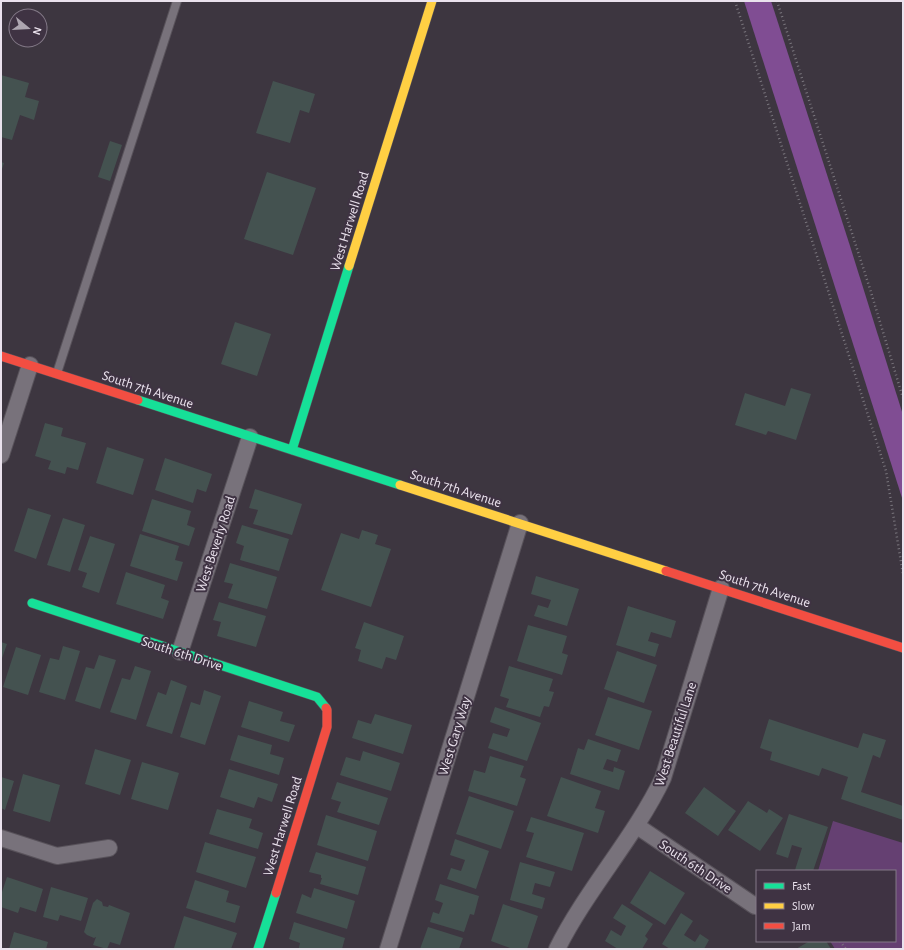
<svg xmlns="http://www.w3.org/2000/svg" width="904" height="950" font-family="'Alegreya Sans',sans-serif">
<style>
.green{fill:#654072}
.water{fill:#804d93}
.building{fill:#445250}
.lines{fill:none;stroke-linecap:round;stroke-linejoin:round}
.lane-casing{stroke:#58525a;stroke-width:10}
.street-casing{stroke:#58525a;stroke-width:18}
.fast-casing{stroke:#58525a;stroke-width:10}
.slow-casing{stroke:#58525a;stroke-width:10}
.jam-casing{stroke:#58525a;stroke-width:10}
.path{stroke:#79757c;stroke-width:2.5;stroke-dasharray:1 3;stroke-linecap:butt}
.lane{stroke:#78727b;stroke-width:8}
.street{stroke:#78727b;stroke-width:16}
.fast{stroke:#16e098;stroke-width:9}
.slow{stroke:#ffcf43;stroke-width:9}
.jam{stroke:#f24e42;stroke-width:9}
.labels{text-anchor:middle;stroke-width:4;stroke-linejoin:round;paint-order:stroke}
.street-label{font-size:14px;fill:#eae2ed;stroke:#3f3343}
</style>
<rect width="100%" height="100%" fill="#3d3640"/>
<!-- green -->
<path class="green" d="M833,821L903,843V949H835L830,941H895V871H818Z"/>
<!-- water -->
<path class="water" d="M744,1H771L850,246L903,415V501Z"/>
<!-- building -->
<path class="building" d="M1,75L29,83L25,97L39,101L34,120L20,115L12,140L1,137Z
M273,81L315,94L309,113L300,110L290,143L256,133Z
M110,141L122,145L110,181L98,177Z
M1,162L4,163L1,172Z
M267,172L316,188L293,255L244,239Z
M235,322L271,334L257,376L221,364Z
M791,388L811,394L796,440L768,431L766,435L735,425L745,393L785,406Z
M45,423L63,428L61,436L86,443L78,470L67,467L65,474L48,469L51,461L35,456Z
M107,447L144,459L133,495L96,483Z
M165,458L212,474L206,492L197,489L193,503L155,490Z
M255,489L302,504L292,535L253,524L258,510L249,508Z
M152,499L191,511L187,525L195,528L189,546L142,531Z
M28,508L51,515L36,559L14,551Z
M63,518L85,525L70,572L47,565Z
M242,525L289,539L279,571L240,560L244,546L236,543Z
M362,530L378,535L375,544L391,549L371,607L321,590L341,533L359,539Z
M140,534L179,546L175,560L183,562L177,581L130,566Z
M90,536L115,544L99,593L82,587L87,573L78,570Z
M230,563L277,577L267,609L228,598L233,584L224,582Z
M126,572L165,585L161,598L169,601L163,619L116,604Z
M536,576L579,589L567,626L534,616L538,605L548,608L551,600L531,594Z
M219,602L266,616L256,647L217,636L221,622L213,620Z
M628,606L676,621L671,638L651,632L648,641L659,644L655,657L616,645Z
M364,622L404,636L396,660L386,657L382,669L358,661L361,650L355,648Z
M528,625L567,636L562,653L568,655L562,675L517,661Z
M1,642L7,644L1,661Z
M63,646L80,651L65,700L39,692L50,658L59,660Z
M16,647L41,655L28,695L3,687Z
M617,651L657,665L644,703L604,689Z
M99,655L116,660L100,709L75,701L86,667L94,669Z
M135,666L151,671L136,720L110,712L122,678L130,680Z
M509,666L553,679L549,691L554,692L549,707L544,706L540,717L506,707L509,699L500,696Z
M171,680L187,686L172,734L146,726L158,692L166,695Z
M204,690L221,696L205,745L180,737L191,702L200,705Z
M608,697L652,711L639,750L595,735Z
M249,701L283,712L280,721L295,725L289,742L241,727Z
M495,707L541,723L527,761L488,748L493,733L507,737L510,729L490,722Z
M375,714L412,725L403,754L352,738L358,720L371,724Z
M769,719L858,748L863,733L886,740L880,758L873,755L861,792L903,806V820L841,799L848,777L822,768L819,776L770,760L772,752L760,748Z
M238,735L272,745L270,754L284,758L279,775L230,760Z
M588,739L621,750L617,762L607,759L603,769L613,772L614,767L625,771L619,790L570,774L578,748L584,750Z
M95,749L131,760L120,795L85,784Z
M363,751L400,763L391,791L340,775L346,757L360,761Z
M490,756L524,766L520,777L526,779L517,806L468,791L474,770L485,773Z
M142,762L179,773L168,810L131,799Z
M229,769L278,784L272,802L258,797L254,808L220,797Z
M23,774L60,785L50,822L13,811Z
M1,777L14,781L5,810L1,808Z
M561,777L601,791L595,808L605,811L598,833L547,816Z
M337,782L388,798L379,825L337,812L341,802L331,799Z
M704,787L736,811L718,836L685,813Z
M469,796L514,811L501,849L456,834Z
M748,801L767,813L769,809L783,818L760,851L728,830Z
M217,809L252,819L249,828L263,833L258,849L209,834Z
M789,814L828,827L813,871L795,870L802,848L792,845L788,858L776,854Z
M326,815L377,831L368,861L317,845Z
M531,817L584,833L572,871L526,857L534,833L526,831Z
M455,839L489,851L476,889L447,879L451,868L461,871L465,860L450,855Z
M205,842L256,857L246,888L196,872Z
M316,852L366,867L358,895L320,884L322,878H321V875L309,872Z
M520,862L555,872L550,887L535,883L532,894L545,898L542,909L510,900Z
M650,871L685,893L665,925L630,903Z
M7,877L43,889L36,912L20,907L18,913L1,907V895Z
M195,880L229,891L226,902L240,906L235,923L186,908Z
M440,884L479,896L474,915L470,914L464,932L430,922L433,912L439,914L443,903L435,900Z
M51,887L88,898L81,921L60,915L58,921L43,917Z
M314,888L355,901L347,929L296,913L302,894L311,898Z
M97,899L102,902L103,906L108,907L109,905L130,913L120,945L110,942L107,949L93,945L96,937L94,938L87,935L84,932L93,903Z
M503,904L538,916L527,949H513L491,941Z
M622,904L653,924L645,936L648,939L642,949H618L605,941L611,930L621,936L626,926L613,918Z
M681,913L693,921L684,935L695,942L700,934L709,940L704,949H670L662,944Z
M184,916L237,933L231,949L220,948L219,949H178L174,948Z
M294,922L345,938L342,949H301L299,948L300,943L289,939Z
M428,927L463,938L459,949H420Z
M14,932L48,942L46,949H9Z
M807,941H826L831,949H796L808,942Z"/>
<g class="lines">
<!-- lane casing -->
<g class="lane-casing">
<path id="lane" d="M57,373L177,1"/>
</g>
<!-- street casing -->
<g class="street-casing">
<path id="street" d="M1,455L30,365
M180,652L250,437
M637,826L755,906
M1,838L57,856L109,848
M388,949L520,523
M557,949C587,889 635,837 663,778L721,588"/>
</g>
<!-- fast casing -->
<g class="fast-casing">
<path id="fast" d="M138,400L400,485
M292,450L349,266
M32,603L317,697L326,708
M258,949L276,893"/>
</g>
<!-- slow casing -->
<g class="slow-casing">
<path id="slow" d="M349,266L432,1
M400,485L666,571"/>
</g>
<!-- jam casing -->
<g class="jam-casing">
<path id="jam" d="M1,356L138,400
M666,571L903,648
M276,893L327,727V710L326,708"/>
</g>
<!-- path -->
<path class="path" d="M735,1L886,471L903,574
M777,1L870,289L903,398
M840,941L846,949"/>
<!-- lane -->
<use href="#lane" class="lane"/>
<!-- street -->
<use href="#street" class="street"/>
<!-- fast -->
<use href="#fast" class="fast"/>
<!-- slow -->
<use href="#slow" class="slow"/>
<!-- jam -->
<use href="#jam" class="jam"/>
</g>
<g class="labels">
<!-- street labels -->
<g class="street-label">
<text transform="translate(349 221) rotate(-73)" y="5">West Harwell Road</text>
<text transform="translate(148 389) rotate(18)" y="5">South 7th Avenue</text>
<text transform="translate(456 488) rotate(18)" y="5">South 7th Avenue</text>
<text transform="translate(215 544) rotate(-72)" y="5">West Beverly Road</text>
<text transform="translate(765 588) rotate(18)" y="5">South 7th Avenue</text>
<text transform="translate(182 653) rotate(18)" y="5">South 6th Drive</text>
<text transform="translate(675 734) rotate(-72)" y="5">West Beautiful Lane</text>
<text transform="translate(454 736) rotate(-73)" y="5">West Gary Way</text>
<text transform="translate(282 826) rotate(-73)" y="5">West Harwell Road</text>
<text transform="translate(696 866) rotate(34)" y="5">South 6th Drive</text>
</g>
</g>
<!-- border -->
<rect width="904" height="950" fill="none" stroke="#eae2ed" stroke-width="4"/>
<!-- legend -->
<rect x="756" y="870" width="140" height="72" fill="#3f3343" stroke="#837987"/>
<rect x="764" y="883" width="20" height="6" fill="#16e098" stroke="#837987"/>
<text x="792" y="890" font-size="12" fill="#eae2ed">Fast</text>
<rect x="764" y="903" width="20" height="6" fill="#ffcf43" stroke="#837987"/>
<text x="792" y="910" font-size="12" fill="#eae2ed">Slow</text>
<rect x="764" y="923" width="20" height="6" fill="#f24e42" stroke="#837987"/>
<text x="792" y="930" font-size="12" fill="#eae2ed">Jam</text>
<!-- north arrow -->
<g transform="translate(28 28) rotate(108)"><circle r="19" fill="#3f3343" stroke="#837987"/>
<path d="M0-3L7 15L0 10L-7 15Z" fill="#ada6b0"/>
<text y="-6" font-size="11" font-weight="bold" text-anchor="middle" fill="#eae2ed">N</text>
</g>
</svg>
